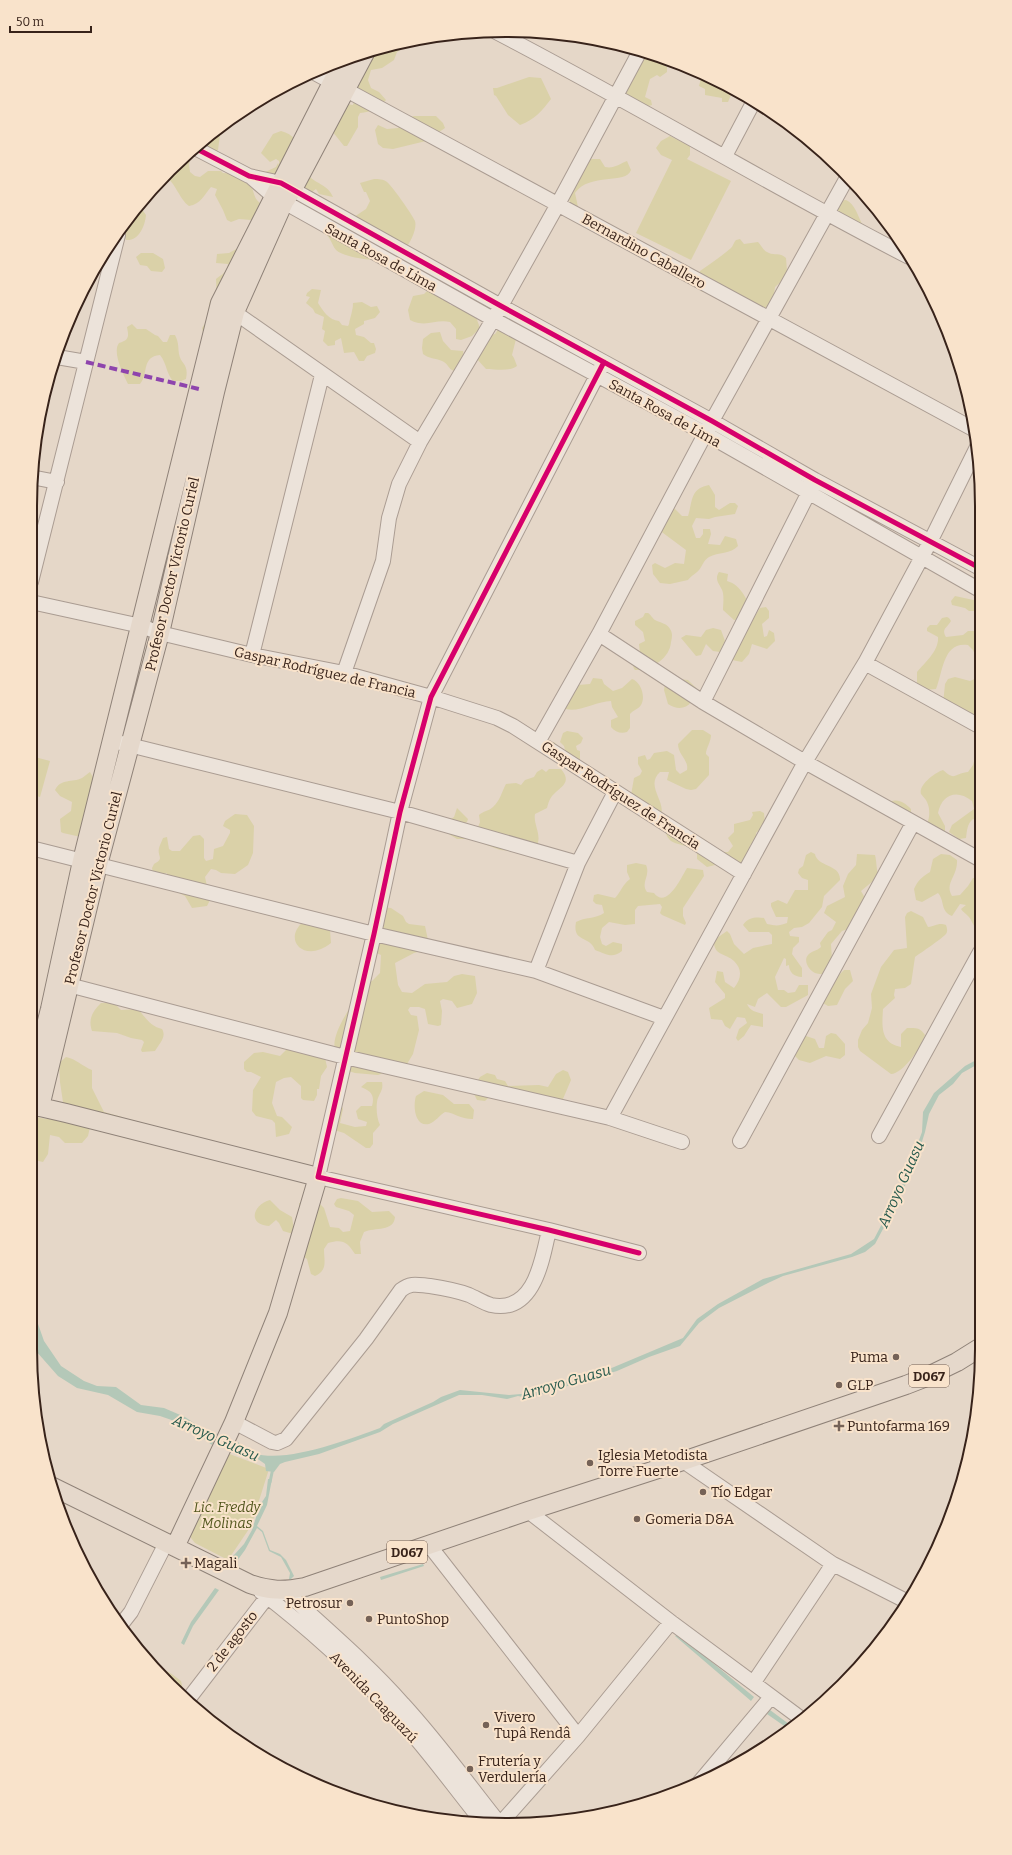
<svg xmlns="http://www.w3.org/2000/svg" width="1012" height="1855" font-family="Bitter,serif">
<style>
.green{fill:#dad1a8}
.water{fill:#b4c8b8}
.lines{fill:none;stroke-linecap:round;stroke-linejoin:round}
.stream{stroke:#b4c8b8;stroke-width:3}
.minor-casing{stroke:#aa9c92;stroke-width:16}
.major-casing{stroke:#8f8278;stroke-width:20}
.minor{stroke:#ece3da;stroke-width:14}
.major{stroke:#e5d8cb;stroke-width:18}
.quiet{stroke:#8e44ad;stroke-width:4;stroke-dasharray:8 4;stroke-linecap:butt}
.cycleway-casing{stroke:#f9e3cb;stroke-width:8}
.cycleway{stroke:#d6006c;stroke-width:5}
.poi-dot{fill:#756257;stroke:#f9e3cb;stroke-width:1.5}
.labels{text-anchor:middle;stroke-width:4;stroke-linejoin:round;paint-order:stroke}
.shield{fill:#f9e3cb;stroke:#725d4f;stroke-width:1}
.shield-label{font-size:13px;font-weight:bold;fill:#38231a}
.street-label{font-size:14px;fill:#38231a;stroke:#f9e3cb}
.poi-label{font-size:14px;fill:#38231a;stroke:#f9e3cb;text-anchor:start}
.park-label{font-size:14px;font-style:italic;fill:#53571e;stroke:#f9e3cb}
.water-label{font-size:15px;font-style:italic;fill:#275a4d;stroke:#f9e3cb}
.rim{fill:none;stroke:#38231a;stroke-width:2}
</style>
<rect width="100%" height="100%" fill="#e5d7c8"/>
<!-- green -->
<path class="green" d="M398,44L400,50L397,52L394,60L382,68L371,70L368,80L371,88L379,92L386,100C379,109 371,112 360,113L358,117V127L347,146H344L332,131L347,104L353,105L355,97L325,75L324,68L383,46Z
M634,50L658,55L660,63L667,67V72L660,77L657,75L650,79L645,97L651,100L652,105L645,107L627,106L622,87Z
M704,76L738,91L736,94L731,95L728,102H722V98L705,95V89L699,86L701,78Z
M529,77L541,78L551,99C542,111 534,120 520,125L508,115L496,96L494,95L493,88H497Z
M414,116H436L443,123L445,128L426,141L393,149L383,148L378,144L375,130L378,125L387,129L398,128L408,118Z
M215,130L220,135L218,150L215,153L192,154L189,164L190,172L195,176L200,177L208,171H221L223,173C233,173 245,177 251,186C255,193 253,199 262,204L251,226V220L239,219L231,222L227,220L223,210L215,195L217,189L211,187C204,195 201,204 189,206C179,199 175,181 165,177Z
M281,131C307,138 296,161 307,174C315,184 328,184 333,197L319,194L316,189C308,194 307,203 301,210L263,173L276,167L278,163L279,165V161L276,159L270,162L261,153L273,134Z
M670,136L690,146V155L687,159L731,181L691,260L636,233L672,160L661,155L656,148L661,141Z
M583,159H600L605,167C614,169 619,164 627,161L631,170C626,185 590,172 575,193L578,207L570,205L569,195Z
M374,179C379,179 383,179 387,182C392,186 412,214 415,221C417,228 412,239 408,245C397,246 394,257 385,259C375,262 343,257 336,250C331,244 331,236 323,233L324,231L338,226L343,220L354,217L366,209L370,201L366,192H364L360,183Z
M846,200C855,204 858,216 862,224L857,227L830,210L837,201Z
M139,205L146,215C145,226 139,241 126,240L124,236L127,228L125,224Z
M740,239L744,244L758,242C761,245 763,250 767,252C773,256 780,252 786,258L787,271L785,278L775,287L773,302L765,311L710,292H702L699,287L700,271C711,263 722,256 731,248C733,246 734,242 736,240Z
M240,247L204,336L202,328L206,322L210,301C219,295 216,288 216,279C222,274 227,273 228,264L216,263L217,254L229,253Z
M141,253H153L163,259L165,268L162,272L151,271L147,266L140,265L136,257Z
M312,289L321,290L318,303C323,311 329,320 339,321L342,325L348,326L349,324C350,317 353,311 353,303L362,302L371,307L377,306L380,312L375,318L364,321V324L355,329L356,335L364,337L371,343H374L376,349L375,353L367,356L364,361H359L354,352L344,353L341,338L335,341V345L328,346L323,341L325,331L322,329L324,317L315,313L313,309L306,303L310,297L306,296L307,293Z
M429,289L449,302L450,305L460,307L476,317L480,328L472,336L461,340L456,339V329L450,322C435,319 426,328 410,320L408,310L413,296L424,294Z
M132,324L137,329H146L155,335L158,336L163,342H167L170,335H175C179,343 178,347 179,354C181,365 189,363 186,379L181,381H173C166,373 167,364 160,355C141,357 149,373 140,384H128C123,374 112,352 119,343C131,340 128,334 127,327Z
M500,327L516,339L512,355L514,358L517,366C509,372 495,369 486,369L476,358L491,335L495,334Z
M440,332L443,341L451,350L463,351L464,356L454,371C448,369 448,363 442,361C435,358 429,359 423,354L422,348L423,339L431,333Z
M709,485L715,495V507L719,510L730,503H735L738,506L735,514L715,517L709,519L696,518L692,526L696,538H700L703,534V529H710L711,534L708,544L720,545L725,536L736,539L738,546C731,554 718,552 709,557C703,561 703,565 699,570C698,572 691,576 688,580L670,584L660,583L653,574L652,565L655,563L665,568L675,563L684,564L686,550L655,527L673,507L682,516H688C693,500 690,489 709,485Z
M719,572L728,574L727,581C742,585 749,603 753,616H755L760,608L766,607L769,611V618L762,624L764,637L767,636L769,630L774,633L775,641L767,649L752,644L749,654L742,662L732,660L742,619L734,620L723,610C723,605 724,599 723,593C722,586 713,581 719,572Z
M955,596L978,601L979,623L975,621L974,618L978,611H969L965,608L952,605L951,601Z
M645,613H648C651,615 653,619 655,620C660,623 667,623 670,629C673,633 672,638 671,642C670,658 651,671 635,670C630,663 636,659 640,654L639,644L645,641L643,632L635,625V621L643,617Z
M947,617L949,618L951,621C947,628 941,629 946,637L963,635L968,631H975L979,629V664L973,650L968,645C943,641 943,672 936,689L923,690L917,684V672C925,662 939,651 938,637L927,631V628L930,625H937L942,618Z
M713,628L721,630L725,641L720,652L713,651L706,644L701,655L696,656L681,638L686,635L701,637L706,630Z
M955,677L970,681L979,677V693L976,697V701L979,710V723L943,704L945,684L948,679Z
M593,678L602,679L604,684L613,691L622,688L632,679C641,682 646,697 641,705C639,709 633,710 630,714V728L627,732C621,734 615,732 611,727V720L618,717L612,707L611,701C597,701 578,713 566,709L564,706L578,685L590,684Z
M678,679L688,680L696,688C695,704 683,714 668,704L664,690L665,684Z
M692,730H703L711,735C711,742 706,748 706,754L709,757V775L696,789L691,790L686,789L667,780L669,772H660C645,786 666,801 661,815L631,795L634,778L640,775L642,771L638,764V757L645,755L647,760L650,759L654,753L667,751L674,755L676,770L680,774L687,770C689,760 678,755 678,744Z
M567,731L578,733L583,738L581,743L576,746L577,750L580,751V764L562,763L555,760L552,743L554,742L562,750H565L564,746L560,742L563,733Z
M31,756L50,761L40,797L31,794Z
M979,757V821L973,819C967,824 967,831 966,838L959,839L949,832L952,825L974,809L972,801C957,789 942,794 938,813L945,826V833L936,829L934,825L906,828L890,802C898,798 905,803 911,809V815L927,823C930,818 930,808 927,802C926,799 923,797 921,794C918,785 936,772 943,770C946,772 948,775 952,776C955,777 962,772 968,772L973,765L975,758Z
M542,769L546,772L549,769H561C573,783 560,787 552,796C549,800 548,804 547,808L535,814C533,824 542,835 537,845L514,851L500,850L471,839H457L447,833L448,821L454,817L457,808L468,819L467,822L462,825L478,827L480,822L479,815C483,811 489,811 493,807C500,801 502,791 506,784L516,783L521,785L525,780L534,777L537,772Z
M90,772L94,779L113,773L112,785L81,837L63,833L61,832L60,819L71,811L72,802L60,796L55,790C61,778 72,783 82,778C85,776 87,774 90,772Z
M760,811L764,813L765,824L756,833L757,841L750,845L748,857L738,868L719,864L707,867L697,859V850C689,845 673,845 669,839C667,837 666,833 664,830L701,837L722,852H728L733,846L728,838L734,832V824L750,820L753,815L752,812Z
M235,814L247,815L254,826L253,853L248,865L235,874L221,873L216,870L211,869L205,877L210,900L207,906L192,908L185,896L175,891L167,877V873L161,875L153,873L152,868L154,864C165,858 157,857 159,848C160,844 162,841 163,838L167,837L169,849L172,851H180L193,836L200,835L204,839V858L206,861L213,859L214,849L223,846L230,833V830L223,826L225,821Z
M811,852L815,854C817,867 841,864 840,880L824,896L822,907L809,923L802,927L794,928L789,932L790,936L799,937V942L793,948L792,954L802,968V977C794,977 789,972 789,965L786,966V959L784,958L775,977L778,990H784L788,993L795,992L799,985H808V995L786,1007H781L767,993L758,999L755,1007L747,1004C750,1011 756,1012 763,1014V1027L751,1025L744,1036L738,1041L736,1038L739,1029L747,1023L745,1018L737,1017L730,1029L725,1026L722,1020L711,1019L709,1008L725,998V994L715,982L717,971L723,972L725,982L734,988C741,979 743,970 734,961C726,953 713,956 714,940L727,931L730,934L734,944L744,954L753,948L772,944V935L769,932H749L743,925C748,917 757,917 764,918L767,924C776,926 779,926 787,923L788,917H776L771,906V903L778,900L787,904L795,890H808V880L802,878L798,873L799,869L803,866L806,855Z
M857,854L875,855C877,863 876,870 879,876L861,891L865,898L848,929L842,931L831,944L832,960L825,974C822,974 817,974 815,973C809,970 803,961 808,955C811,951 817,951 821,947L820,943L828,932L832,930L836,922L824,913L827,906L845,897L843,886L848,874L856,865Z
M941,854L950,855L957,860C958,876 944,883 952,896L960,895L968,886L973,878H979L980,930H977C973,926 972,920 968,916C965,913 963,912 961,909L966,905L960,904L952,916C940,911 945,901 938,893L922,902L916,900L914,889C918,880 922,877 930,872L933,859Z
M636,863L646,865C651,876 640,882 647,892L654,893C667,910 682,876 687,868L703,870L704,876L683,908V916L686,923L685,925L662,915L660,913L662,907L660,904L638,906L635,910V924L625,925L609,922L602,928L600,937L602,944L606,946L613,942L622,944V951C612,959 606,954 595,950C590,935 572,943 576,922C585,917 595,919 604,913L602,905L596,904L593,901L594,895L598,894L615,898C621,892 622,885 630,879L627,872V865Z
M381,907L391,908L403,916L406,922L409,924L425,926L428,940L421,951L414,953L395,963L398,985L402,992L412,993L425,984L447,982L454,976L462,974L475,976L477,993L472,1004L457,1008L452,1001L443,999L440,1001L442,1011L441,1025L438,1026L428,1024L425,1009L419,1007H410L408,1010L411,1015L417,1016L419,1030L413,1054L407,1064L378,1075L355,1073L345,1070C342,1064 337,1057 335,1050C330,1031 358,997 368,981H372L380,973L381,955L374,952L379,943H385L383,932L375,923Z
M911,911L923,917L928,927C936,926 938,922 946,925C947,928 948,931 946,934C940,940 922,952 915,957L911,984L905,988L895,989L894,995L895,998L883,1009C882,1026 880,1043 901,1047V1034L907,1028C915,1028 920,1027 925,1035C922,1046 903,1074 891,1074L860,1051L858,1047V1040L862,1030L868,1023L872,1008L871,994L881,967L894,950L907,948L905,917L907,913Z
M304,921L330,930L331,943C305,964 281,940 304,921Z
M844,970H850L853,981L845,989L837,1005L828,1006L823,1003L836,975L840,974Z
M101,1003H114L121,1010L138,1009C146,1018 150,1026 162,1029C167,1037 159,1044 155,1051L142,1052L141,1050L144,1042L142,1040L131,1038L117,1033L92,1031C88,1019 92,1012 101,1003Z
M831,1033L836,1034L845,1044V1055L840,1059L826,1056L810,1063L799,1060L794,1055L803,1035L815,1039L819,1048H824L826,1036Z
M286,1050H289L325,1058L327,1067L321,1076L319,1089H317V1095L314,1101L303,1100L301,1098V1086L291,1077L284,1078L276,1082L272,1103L277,1116L282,1117L292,1127L289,1134L276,1137L275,1123L272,1120L256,1116L252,1111L253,1090L261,1077L251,1072H247L244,1069V1062L254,1053L263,1052L280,1056Z
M66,1057C76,1059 82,1066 92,1070V1088L104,1112L122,1117L126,1126L90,1127L88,1136L82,1143H65L59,1137L50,1135L48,1154L43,1162L34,1160L30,1156V1151L34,1147L33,1138L30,1137V1115L31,1114C42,1120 54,1121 65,1116L60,1082L59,1063Z
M563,1070L568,1072L571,1080L560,1106L490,1096L485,1101L477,1100L472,1090L473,1083L478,1080L480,1077L487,1073L495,1075L497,1079L505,1081L508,1086L539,1085L548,1087L556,1074Z
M367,1082H382C384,1091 378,1094 377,1102C376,1109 377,1119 380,1125L373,1133V1144L370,1148H366L344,1133L334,1130L326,1113L328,1105L341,1104L343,1109L340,1123L355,1127L366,1126L367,1122L358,1119L356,1111L361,1106H372C375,1095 371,1091 361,1087Z
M424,1091L443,1095L454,1104H469L474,1110L473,1119C459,1119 456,1113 445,1112C440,1115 435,1122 429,1124C414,1127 413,1105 416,1096Z
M341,1198L358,1201L372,1212L389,1211L395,1217C394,1232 375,1227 364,1232L360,1242L361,1254H355C347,1242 343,1239 328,1243L324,1249C324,1261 328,1270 315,1276L311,1274L307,1259L301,1255L293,1234L283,1231L279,1223L276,1220L269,1226C246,1224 254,1204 270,1200L280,1210L292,1217L294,1230L300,1209L299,1203L320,1204L324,1208L330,1227L339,1228L343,1232L350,1231L354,1215L349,1211L336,1207L334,1204L337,1199Z
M227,1453L269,1469L251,1526L228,1560L195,1543L191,1538V1534Z
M154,1666C161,1666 175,1676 181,1681L184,1693L181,1695Z"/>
<!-- water -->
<path class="water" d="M980,1058V1063L962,1073L953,1084L939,1095L929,1114L925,1132L915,1164L898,1201L875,1244L865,1252L852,1257L783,1276L768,1283L719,1308L699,1323L680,1346L649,1357L617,1371L528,1398L518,1396L507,1399L482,1395H459L393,1424L380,1432L319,1454L285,1462L280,1464L274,1472L266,1471L265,1464L255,1457L234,1454L238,1442C241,1445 244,1448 247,1450C277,1468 349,1439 380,1428L384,1424L433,1402L441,1397L460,1390L509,1395L533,1393L557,1384L595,1375L683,1338L697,1319L718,1304L763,1279L851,1254L874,1239L895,1199L911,1162L922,1132L923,1112L934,1093L965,1066Z
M30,1301L44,1341L61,1366L84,1381L97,1386L116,1387L141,1405L164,1408L185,1417L200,1427L217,1434L212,1445L186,1425L160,1416L137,1412L108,1395L77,1388L58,1376L36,1351L35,1337L30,1324Z
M268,1479H272L267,1505L257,1526L263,1531L270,1550L280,1554L286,1560L294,1576L290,1580L289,1579L290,1573L281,1557L269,1551L262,1532L257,1528L245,1550L234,1565L225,1560L234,1555L244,1544L252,1530L260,1505L266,1496Z
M423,1564L424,1566L381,1580L380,1577Z
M215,1588L219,1590L193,1626L184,1645L181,1643L191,1622Z
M678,1634L754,1697L751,1701L675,1636Z
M770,1710L793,1727L790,1730L767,1714Z"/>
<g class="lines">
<!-- stream -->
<path class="stream" d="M270,1482L273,1468"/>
<!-- minor casing -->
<g class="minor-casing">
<path id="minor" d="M496,32C635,104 769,185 909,257
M313,72L975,430
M195,148L249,176L281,183L501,306L712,421L815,480L978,567
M725,156L754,101
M251,177L273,196L284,202L493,319L706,434L978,589
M227,307L420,442
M57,357L86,362
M604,362L431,697L400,812L374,934L318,1177L549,1230L639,1253
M31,477L57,482
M31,582L118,235
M31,602L141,626L160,633L252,655L344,673L431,697L497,718L513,726L744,874
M599,634L703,702L805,762L979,859
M252,655L322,375
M865,663L979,726
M344,673L383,561L389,518L399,484L420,442L501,306L558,204L640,51
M703,702L812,486
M113,741L400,812L578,863
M538,742L599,634L712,421L848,176
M31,848L374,934L536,971L664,1018
M536,971L578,863L615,792
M61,983L345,1057L610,1118L682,1142
M610,1118L805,762L865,663L931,540L978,445
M879,1136L980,952
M740,1141L913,823
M234,1422L272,1442L277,1443L286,1439L366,1339L401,1290C411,1282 418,1285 430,1286C443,1288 456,1290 469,1295C476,1298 484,1303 491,1305C534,1314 542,1261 549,1230
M683,1461L833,1564L908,1602
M528,1511L671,1622L803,1720
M429,1545L578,1736
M261,1592C308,1628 352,1668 392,1711C425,1746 453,1786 484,1824
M120,1626L131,1612L166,1543
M754,1682L833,1564
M187,1701L267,1597L285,1591C325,1628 367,1663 403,1704C438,1742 468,1784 500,1824
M698,1784L771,1697
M500,1824L578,1736L671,1622"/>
</g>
<!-- major casing -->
<g class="major-casing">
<path id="major" d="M30,1089L50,1009L82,861L220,303L343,61
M30,1107H40L66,1113L318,1177L278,1313L234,1422L175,1547
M40,1107L98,865L160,633L215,392L235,312L284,202L293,189L365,53
M51,1486L250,1584C271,1591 283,1591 305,1587L528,1511L683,1461L906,1385L924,1378L957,1362L981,1347"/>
</g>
<!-- minor -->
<use href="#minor" class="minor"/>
<!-- major -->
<use href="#major" class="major"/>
<!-- quiet -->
<path class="quiet" d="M86,362L199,389"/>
<!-- cycleway casing -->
<g class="cycleway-casing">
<path id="cycleway" d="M195,148L249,176L281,183L501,306L712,421L815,480L978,567
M604,362L431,697L400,812L374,934L318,1177L549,1230L639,1253"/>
</g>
<!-- cycleway -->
<use href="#cycleway" class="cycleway"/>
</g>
<!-- markers -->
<g class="poi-dot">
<circle cx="896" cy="1357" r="4"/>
<circle cx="839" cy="1385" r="4"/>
<path d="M837 1420h4v4h4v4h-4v4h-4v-4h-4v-4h4z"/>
<circle cx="590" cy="1463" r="4"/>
<circle cx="703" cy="1492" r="4"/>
<circle cx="637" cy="1519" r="4"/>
<path d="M184 1557h4v4h4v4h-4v4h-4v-4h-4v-4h4z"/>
<circle cx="350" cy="1603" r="4"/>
<circle cx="369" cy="1619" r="4"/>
<circle cx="486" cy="1725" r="4"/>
<circle cx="470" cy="1769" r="4"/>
</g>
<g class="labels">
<!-- shield labels -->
<g class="shield">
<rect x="909" y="1365" width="40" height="22" rx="3"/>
<rect x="387" y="1541" width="40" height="22" rx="3"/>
</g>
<g class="shield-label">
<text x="929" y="1381">D067</text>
<text x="407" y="1557">D067</text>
</g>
<!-- street labels -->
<g class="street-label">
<text transform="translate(644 251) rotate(29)" y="5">Bernardino Caballero</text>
<text transform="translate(381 257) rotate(29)" y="5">Santa Rosa de Lima</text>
<text transform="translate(665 413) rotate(29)" y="5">Santa Rosa de Lima</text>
<text transform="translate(172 574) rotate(-77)" y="5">Profesor Doctor Victorio Curiel</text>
<text transform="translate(325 672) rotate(13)" y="5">Gaspar Rodríguez de Francia</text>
<text transform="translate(621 795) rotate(33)" y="5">Gaspar Rodríguez de Francia</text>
<text transform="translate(93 888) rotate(-76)" y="5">Profesor Doctor Victorio Curiel</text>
<text transform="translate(232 1641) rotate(-52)" y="5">2 de agosto</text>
<text transform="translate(374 1697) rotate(46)" y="5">Avenida Caaguazú</text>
</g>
<!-- poi labels -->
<g class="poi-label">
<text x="888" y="1362" text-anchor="end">Puma</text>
<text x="847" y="1390">GLP</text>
<text x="847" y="1431">Puntofarma 169</text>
<text x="598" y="1460">Iglesia Metodista<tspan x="598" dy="16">Torre Fuerte</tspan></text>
<text x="711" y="1497">Tío Edgar</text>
<text x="645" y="1524">Gomeria D&amp;A</text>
<text x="194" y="1568">Magali</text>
<text x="342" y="1608" text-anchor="end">Petrosur</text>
<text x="377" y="1624">PuntoShop</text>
<text x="494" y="1722">Vivero<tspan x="494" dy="16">Tupâ Rendâ</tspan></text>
<text x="478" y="1766">Frutería y<tspan x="478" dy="16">Verdulería</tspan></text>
</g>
<!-- park labels -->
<g class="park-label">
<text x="227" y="1512">Lic. Freddy<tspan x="227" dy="16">Molinas</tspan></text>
</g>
<!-- water labels -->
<g class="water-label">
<text transform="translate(901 1184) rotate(-66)" y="5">Arroyo Guasu</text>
<text transform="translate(566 1382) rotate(-16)" y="5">Arroyo Guasu</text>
<text transform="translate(216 1438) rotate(24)" y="5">Arroyo Guasu</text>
</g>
</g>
<!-- crop -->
<path d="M0 0H1012V1855H0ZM506 37H506A469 469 0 0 1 975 506V1349A469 469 0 0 1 506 1818H506A469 469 0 0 1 37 1349V506A469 469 0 0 1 506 37Z" fill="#f9e3cb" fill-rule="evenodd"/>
<path class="rim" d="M506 37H506A469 469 0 0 1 975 506V1349A469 469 0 0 1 506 1818H506A469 469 0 0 1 37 1349V506A469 469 0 0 1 506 37Z"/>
<!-- scale -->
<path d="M10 26v6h81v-6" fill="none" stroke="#38231a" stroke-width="2"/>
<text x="16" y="26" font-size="12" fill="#38231a" stroke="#f9e3cb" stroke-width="3" paint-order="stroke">50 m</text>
</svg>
